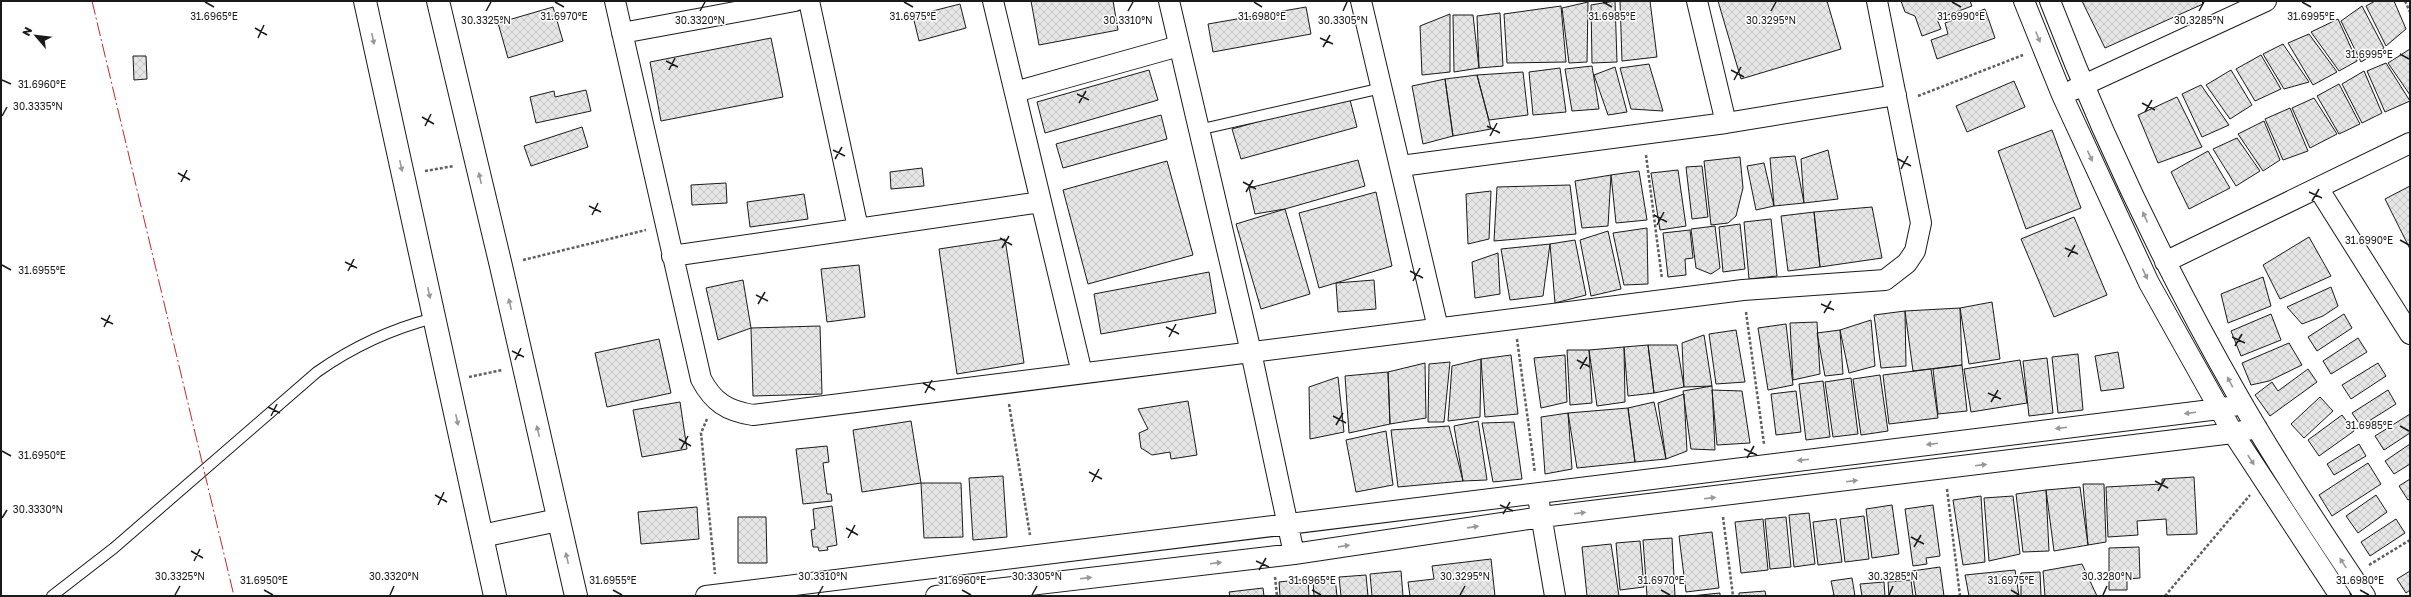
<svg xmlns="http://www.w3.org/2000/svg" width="2411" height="597" font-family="'Golos Text',sans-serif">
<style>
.building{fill:url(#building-cross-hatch);stroke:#1a1a1a}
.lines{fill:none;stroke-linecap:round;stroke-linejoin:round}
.lane-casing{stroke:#1a1a1a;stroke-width:12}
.street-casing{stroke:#1a1a1a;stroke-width:22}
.secondary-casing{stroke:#1a1a1a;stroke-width:24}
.path{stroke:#5f5f5f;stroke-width:2.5;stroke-dasharray:3 2;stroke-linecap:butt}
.lane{stroke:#fff;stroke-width:10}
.street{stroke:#fff;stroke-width:20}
.secondary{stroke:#fff;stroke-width:22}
.power{stroke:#c62828;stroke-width:1;stroke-dasharray:14 3 2 3;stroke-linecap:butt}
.oneway{fill:#989898}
.ticks{fill:none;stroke:#1a1a1a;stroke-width:1.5}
.ticks-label{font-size:10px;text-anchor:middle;fill:#1a1a1a;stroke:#fff;stroke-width:3;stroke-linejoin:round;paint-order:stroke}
</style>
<defs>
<pattern id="building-cross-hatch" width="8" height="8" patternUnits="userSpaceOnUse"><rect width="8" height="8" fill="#e6e6e6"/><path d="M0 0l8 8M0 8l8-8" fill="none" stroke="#c5c5c5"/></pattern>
</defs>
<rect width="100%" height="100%" fill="#fff"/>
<!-- building -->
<path class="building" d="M1031,1H1113L1118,30L1039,45Z
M1615,1L1617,62L1592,63L1591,5Z
M1620,1H1650L1657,57L1622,61Z
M1718,1H1827L1841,49L1741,79Z
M1901,1H1970L1972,6L1937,19L1941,29L1922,36L1915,16L1905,12Z
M2082,1H2202L2203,4L2105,48Z
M2375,1H2394L2406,29L2386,46L2366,6Z
M1588,2L1587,62L1569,63L1562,8Z
M960,4L966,28L919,41L913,16Z
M1561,6L1566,62L1507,63L1504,14Z
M2362,6L2384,48L2361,62L2341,21Z
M553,7L563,41L508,58L498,23Z
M1306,7L1311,34L1213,52L1208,24Z
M1985,9L1995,38L1937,59L1931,40L1948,34L1945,23Z
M1500,13L1503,66L1479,68L1477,16Z
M1450,14V72L1422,75L1420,26Z
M1453,15H1473L1479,68L1454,72Z
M2338,19L2357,61L2339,71L2311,32Z
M2309,34L2337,72L2313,85L2288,43Z
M771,38L783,97L661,121L650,62Z
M2283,44L2309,82L2284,89L2263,54Z
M2410,49V95L2388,63Z
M2261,55L2281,89L2255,101L2236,69Z
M133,56H146L147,79L134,80Z
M2386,63L2410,101L2385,112L2367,71Z
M1649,64L1663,111L1631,109L1620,68Z
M1592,66L1599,109L1572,111L1565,69Z
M1615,67L1627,112L1608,115L1594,75Z
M1560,68L1566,112L1533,115L1529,72Z
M1149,70L1158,100L1045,133L1037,102Z
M2231,70L2252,105L2230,119L2206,85Z
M2364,71L2382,113L2362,123L2342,84Z
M1523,72L1528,115L1489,120L1477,75Z
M1477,75L1491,129L1453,136L1445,79Z
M1445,79L1453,136L1423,144L1412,86Z
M2014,81L2025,107L1967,132L1956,106Z
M2339,84L2360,124L2339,134L2317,96Z
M2201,85L2229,125L2202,137L2182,94Z
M586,90L591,111L536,123L530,97L554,91L555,97Z
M1349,96L1357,127L1241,159L1232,129Z
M2177,97L2202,147L2158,163L2138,115Z
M2314,98L2337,134L2310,148L2292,108Z
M2290,108L2308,151L2283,160L2265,119Z
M1161,115L1167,139L1063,168L1056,144Z
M2264,121L2280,160L2263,171L2238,134Z
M582,127L588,147L531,166L524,146Z
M2052,130L2081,208L2026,229L1998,151Z
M2237,138L2260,171L2236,186L2213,149Z
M1828,150L1838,199L1804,203L1801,159Z
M2208,151L2230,188L2189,209L2171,172Z
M1795,156L1804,203L1774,206L1770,158Z
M1740,157L1743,188L1736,216L1728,223L1711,225L1704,161Z
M1358,160L1365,186L1285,209L1255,214L1249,188Z
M1167,161L1193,255L1088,284L1063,190Z
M1764,163L1774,206L1756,210L1747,166Z
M1702,166L1708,217L1692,219L1686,167Z
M922,168L924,186L891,189L890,172Z
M1678,170L1686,226L1660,230L1651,173Z
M1639,171L1647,220L1616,223L1611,175Z
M1611,175L1608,226L1582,228L1575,181Z
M726,183L727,203L692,205L691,185Z
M1570,185L1576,234L1494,241L1497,187Z
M2410,186V249L2385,199Z
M1491,191L1489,239L1468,244L1466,194Z
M1376,192L1392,266L1319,288L1299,213Z
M804,194L808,219L750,227L747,202Z
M1872,207L1882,258L1820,267L1814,212Z
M1285,209L1310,294L1261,309L1236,224Z
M1814,212L1820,267L1788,271L1781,216Z
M2074,217L2107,295L2054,317L2021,239Z
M1771,219L1777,276L1749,279L1744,222Z
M1740,224L1745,269L1723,272L1719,227Z
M1715,226L1720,268L1711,274L1696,268L1691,229Z
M1647,228L1648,284L1624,285L1613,233Z
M1690,230L1693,258L1685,259L1686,275L1668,277L1663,233Z
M1608,231L1621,289L1591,296L1580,240Z
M2309,237L2331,276L2280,299L2263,265Z
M1005,239L1024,363L957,374L939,249Z
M1575,240L1586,295L1555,303L1550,244Z
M1550,244L1543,296L1510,300L1501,249Z
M1498,253L1500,294L1475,298L1472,262Z
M859,265L865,317L827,322L821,269Z
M1209,272L1216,313L1101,334L1094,294Z
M2263,277L2271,306L2228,323L2221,294Z
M743,280L751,328L718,340L706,288Z
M1374,280L1376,309L1338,312L1336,283Z
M2331,287L2338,306L2323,316L2302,324L2287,307Z
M1992,302L2000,359L1969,364L1960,308Z
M1960,308L1962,365L1913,371L1905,311Z
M1905,311L1906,366L1881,368L1874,315Z
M2271,314L2281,340L2241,356L2231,331Z
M2344,314L2352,328L2317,351L2308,337Z
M1871,320L1875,366L1849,373L1840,330Z
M1817,322L1820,374L1793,380L1790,323Z
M1786,324L1793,385L1768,390L1758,328Z
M820,326L822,394L753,396L751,328Z
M1736,330L1745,382L1716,384L1709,334Z
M1840,330L1843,374L1825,376L1817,333Z
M1704,335L1712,386L1684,387L1682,343Z
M2358,338L2367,352L2331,374L2323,361Z
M659,339L671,393L607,407L595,353Z
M2289,343L2302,365L2269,381L2251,385L2242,363Z
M1648,345H1677L1684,387L1654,393Z
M1648,345L1654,393L1628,396L1624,347Z
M1624,347L1625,402L1597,406L1589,350Z
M1567,350H1589L1592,403L1570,405Z
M2118,352L2124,388L2101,391L2095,356Z
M2078,354L2083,410L2058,413L2052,357Z
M1511,355L1518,414L1485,417L1481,359Z
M1565,355L1567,402L1541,408L1534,358Z
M2047,358L2053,413L2029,416L2023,361Z
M1481,359L1480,417L1448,421L1452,366Z
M2020,360L2027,403L1971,412L1964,369Z
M1450,362L1444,422H1428L1429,364Z
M1425,363L1426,418L1390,424L1388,372Z
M2378,363L2386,376L2351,399L2342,385Z
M1962,365L1967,411L1938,414L1933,369Z
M1931,369L1938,418L1889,424L1883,375Z
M2308,369L2317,382L2270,416L2255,395L2272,382L2278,391Z
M1388,372L1390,424L1349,433L1345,376Z
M1880,375L1888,431L1861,435L1853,379Z
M1338,377L1344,432L1310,439L1309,387Z
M1851,378L1858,434L1833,437L1825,382Z
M1823,381L1830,437L1806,440L1799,384Z
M1712,386L1715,450L1691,449L1683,391Z
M1712,390L1742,391L1750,443L1717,445Z
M2388,390L2396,404L2361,426L2352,413Z
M1796,391L1801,432L1776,435L1771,394Z
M1684,394L1687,451L1666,459L1658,403Z
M2320,397L2333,411L2304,438L2291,424Z
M1188,401L1197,455L1171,459L1170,452L1152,455L1141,448L1139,433L1148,429L1138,409Z
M680,402L687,449L642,457L633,410Z
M1654,402L1666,459L1635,462L1628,408Z
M1628,408L1635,462L1577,468L1568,413Z
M1568,413L1572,469L1545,474L1541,417Z
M2410,414V433L2384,450L2375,436Z
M2342,415L2354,431L2319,456L2308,440Z
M911,421L921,483L862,492L853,430Z
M1478,421L1487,480L1463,481L1454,426Z
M1514,422L1522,479L1493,482L1482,423Z
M1449,426L1463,481L1398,487L1391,430Z
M1386,431L1393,485L1356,492L1346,440Z
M2359,444L2366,456L2334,475L2327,464Z
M2410,444V464L2394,474L2385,461Z
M827,446L829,462L823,463L827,494H831L832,501L803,504L796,449Z
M2368,463L2381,484L2332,516L2319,495Z
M1003,476L1007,537L973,540L969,478Z
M2194,477L2197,534L2167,535L2166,519L2137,521L2138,535L2108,537L2106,487L2162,484V479Z
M2410,479V499L2408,500L2399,486Z
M921,483H961L963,537L924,538Z
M2083,484H2104L2106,542L2088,545Z
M2080,487L2088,545L2054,551L2046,490Z
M2046,490L2049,551L2023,552L2016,494Z
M2376,495L2387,512L2358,533L2346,516Z
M1981,496L1985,562L1963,565L1953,500Z
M2013,496L2020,554L1989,561L1984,498Z
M1892,505L1899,554L1872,558L1866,509Z
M1933,505L1940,556L1926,558L1927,564L1913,566L1905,509Z
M832,506L837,545L827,547L828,550L819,551L818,547H813L811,530L815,529L813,509Z
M697,507L699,539L641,544L638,512Z
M1809,513L1815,564L1794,567L1789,515Z
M1864,516L1869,559L1845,562L1840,519Z
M738,517H766L767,563H738Z
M1786,517L1791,567L1770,569L1765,519Z
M1763,519L1768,570L1741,573L1735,522Z
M1836,519L1842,562L1818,565L1813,522Z
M2396,519L2405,533L2370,556L2361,542Z
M1712,532L1719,588L1686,592L1679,536Z
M1672,538L1675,596H1647L1643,540Z
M1640,541L1644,587L1620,590L1616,543Z
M1611,544L1619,596H1587L1582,547Z
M2139,547L2140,578L2127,579V590H2109V548Z
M1491,559L1495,596H1410L1408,582L1434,579L1432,566Z
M2082,564L2097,596H2045L2043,571Z
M1940,567L1944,596H1916L1912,571Z
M2015,570L2019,596H1969L1965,575Z
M1401,571L1403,596H1372L1370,574Z
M2410,571V590L2406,593L2397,579Z
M2040,572L2041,596H2021V573Z
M1366,575L1368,596H1341L1339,577Z
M1335,578L1337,596H1314L1313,580Z
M1852,578L1855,596H1829L1834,595L1831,581Z
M1308,579L1309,596H1280L1279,582Z
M1911,580L1913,596H1889L1888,582Z
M1884,582L1885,596H1862L1860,584Z
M1263,588L1264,596H1230L1229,592Z
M1765,591L1766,596H1739V593Z
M1720,593V596H1691Z"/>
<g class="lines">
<!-- lane casing -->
<g class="lane-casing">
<path id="lane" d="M1198,130L1382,88
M52,596L114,548L317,372C354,346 391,329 434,318"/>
</g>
<!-- street casing -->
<g class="street-casing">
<path id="street" d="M615,1L701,379C713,402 727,411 753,415L1743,290L1885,280L1907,263L1915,251L1921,223L1877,1
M809,1L858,228
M993,1L1082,373
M1169,1L1251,352L1294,554
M1361,1L1438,328
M1697,1L1726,123
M2024,1L2062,95L2149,283L2233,433L2340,596
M2050,1C2102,137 2166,270 2238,396C2277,464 2321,530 2365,596
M622,33L795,1
M2073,90L2266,1
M1015,92L1179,46
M1401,166L1726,123L1896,95
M2318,188L2410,334
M672,256L1041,202
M2165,262L2410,143
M1539,503L1555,596
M706,596L2219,409L2242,404
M936,596L1294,554L1542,517L2233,433L2257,428"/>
</g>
<!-- secondary casing -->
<g class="secondary-casing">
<path id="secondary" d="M365,1L495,596
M438,1L501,266L576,596
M482,536L558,520"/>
</g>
<!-- path -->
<path class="path" d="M2405,1L2410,12
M1918,96L2023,55
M1646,155L1662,279
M425,171L454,166
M523,260L646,230
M1746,312L1764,444
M1517,339L1535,473
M469,377L502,370
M1009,404L1030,535
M707,419L701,433L715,574
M1947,489L1960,596
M1723,517L1733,596
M2369,565L2410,540
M1275,577L1277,596
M2165,596L2250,495"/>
<!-- lane -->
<use href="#lane" class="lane"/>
<!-- street -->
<use href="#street" class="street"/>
<!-- secondary -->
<use href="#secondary" class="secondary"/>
<!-- power -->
<path class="power" d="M92,1L234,596"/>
</g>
<!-- one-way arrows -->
<defs><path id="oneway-solid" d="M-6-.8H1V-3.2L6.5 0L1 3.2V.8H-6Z"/></defs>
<g class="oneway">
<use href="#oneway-solid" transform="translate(2038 37) rotate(68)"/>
<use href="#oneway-solid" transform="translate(373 39) rotate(78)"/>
<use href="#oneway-solid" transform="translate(2090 156) rotate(65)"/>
<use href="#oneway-solid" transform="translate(401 166) rotate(78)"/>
<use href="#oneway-solid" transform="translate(480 178) rotate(-103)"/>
<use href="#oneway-solid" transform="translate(2145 217) rotate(-114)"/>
<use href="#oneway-solid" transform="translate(2145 274) rotate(65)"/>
<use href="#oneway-solid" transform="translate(429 293) rotate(78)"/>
<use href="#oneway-solid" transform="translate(510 304) rotate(-103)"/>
<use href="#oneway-solid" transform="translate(2230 382) rotate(-118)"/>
<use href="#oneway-solid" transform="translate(2190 413) rotate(173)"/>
<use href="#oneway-solid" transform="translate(457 420) rotate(78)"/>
<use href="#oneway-solid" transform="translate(2061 428) rotate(173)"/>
<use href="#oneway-solid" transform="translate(538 431) rotate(-103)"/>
<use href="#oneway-solid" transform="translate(1932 444) rotate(173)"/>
<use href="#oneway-solid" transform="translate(1803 460) rotate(173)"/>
<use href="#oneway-solid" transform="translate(2251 460) rotate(57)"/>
<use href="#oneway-solid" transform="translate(1981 465) rotate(-7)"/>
<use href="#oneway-solid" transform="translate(1852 481) rotate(-7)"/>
<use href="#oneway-solid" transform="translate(1710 498) rotate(-7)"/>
<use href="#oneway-solid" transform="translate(1580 513) rotate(-7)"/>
<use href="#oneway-solid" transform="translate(1473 527) rotate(-8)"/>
<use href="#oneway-solid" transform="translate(1344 546) rotate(-8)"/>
<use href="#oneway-solid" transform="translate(567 558) rotate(-103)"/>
<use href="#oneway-solid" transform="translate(1216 563) rotate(-7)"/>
<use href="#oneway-solid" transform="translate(2343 563) rotate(-123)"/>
<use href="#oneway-solid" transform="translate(1086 578) rotate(-7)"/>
</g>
<!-- ticks -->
<path class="ticks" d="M205,2L214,7M555,2L564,7M904,2L913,7M1254,2L1262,7M1603,2L1612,7M1952,2L1961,7M2302,2L2311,7M486,11L491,2M700,11L705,2M1128,11L1133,2M1343,11L1347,2M1771,11L1776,2M2199,11L2204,2M255,28L267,35M258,38L264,25M1320,38L1333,44M1323,47L1330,35M2400,54L2409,59M666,61L678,67M669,70L675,58M1731,70L1744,77M2,80L11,84M1734,80L1741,67M1077,94L1089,100M1079,103L1086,91M2142,103L2155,110M2145,112L2152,100M2,116L7,107M422,117L434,124M425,126L431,114M1487,126L1500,133M1490,136L1497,123M833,150L845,156M835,159L842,147M1898,159L1911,166M1901,169L1908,156M178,173L190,180M181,182L187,170M1243,182L1256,189M1246,192L1253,180M2309,192L2322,198M2312,201L2319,189M589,206L601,212M592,215L598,203M1654,215L1667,222M1657,225L1664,212M1000,238L1012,245M2400,240L2409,245M1002,248L1009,236M2065,248L2078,254M2068,257L2075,245M345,262L357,268M2,265L11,270M348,271L354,259M1410,271L1423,278M1413,281L1420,268M756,295L768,301M758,304L765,292M1821,304L1834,310M1824,313L1831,301M101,318L113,324M104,327L110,315M1166,327L1179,334M1169,337L1176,324M2232,337L2245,343M2235,346L2242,334M512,351L524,357M515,360L521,348M1577,360L1590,367M1580,369L1587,357M923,383L935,390M925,393L932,380M1988,393L2001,399M1991,402L1998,390M268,407L280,413M271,416L277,404M1333,416L1346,423M1336,425L1343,413M2400,426L2409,431M679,439L691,446M681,449L688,436M1744,449L1757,455M2,451L11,456M1747,458L1754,446M1089,472L1102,479M2155,481L2168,488M1092,482L1099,469M2158,491L2165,479M435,495L447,502M438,505L444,492M1500,505L1513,511M1503,514L1510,502M2,518L7,510M846,528L858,535M1911,537L1924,544M848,538L855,525M1914,547L1921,535M191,551L203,558M194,561L200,549M1256,561L1269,567M1259,570L1266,558M264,590L273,595M613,590L622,595M962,590L971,595M1312,590L1321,595M1661,590L1670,595M2011,590L2019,595M2360,590L2369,595M175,595L180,586M390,595L394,586M818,595L823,586M1032,595L1037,586M1460,595L1465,586M1889,595L1893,586M2103,595L2107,586"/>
<g class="ticks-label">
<text x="214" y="20">31.6965°E</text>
<text x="564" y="20">31.6970°E</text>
<text x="913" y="20">31.6975°E</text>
<text x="1262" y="20">31.6980°E</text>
<text x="1612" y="20">31.6985°E</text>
<text x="1961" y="20">31.6990°E</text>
<text x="2311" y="20">31.6995°E</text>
<text x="1771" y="24">30.3295°N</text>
<text x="486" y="24">30.3325°N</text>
<text x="700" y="24">30.3320°N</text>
<text x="1128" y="24">30.3310°N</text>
<text x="1343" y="24">30.3305°N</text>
<text x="2199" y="24">30.3285°N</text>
<text x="2369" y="58">31.6995°E</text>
<text x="42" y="88">31.6960°E</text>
<text x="38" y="110">30.3335°N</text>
<text x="2369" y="244">31.6990°E</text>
<text x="42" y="274">31.6955°E</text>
<text x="2369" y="429">31.6985°E</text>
<text x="42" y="459">31.6950°E</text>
<text x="38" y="513">30.3330°N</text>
<text x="180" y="580">30.3325°N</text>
<text x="394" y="580">30.3320°N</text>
<text x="823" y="580">30.3310°N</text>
<text x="1037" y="580">30.3305°N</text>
<text x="1465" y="580">30.3295°N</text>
<text x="1893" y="580">30.3285°N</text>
<text x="2107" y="580">30.3280°N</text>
<text x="264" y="584">31.6950°E</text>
<text x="613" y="584">31.6955°E</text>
<text x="962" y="584">31.6960°E</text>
<text x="1312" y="584">31.6965°E</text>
<text x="1661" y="584">31.6970°E</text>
<text x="2011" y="584">31.6975°E</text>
<text x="2360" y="584">31.6980°E</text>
</g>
<!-- border -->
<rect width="2411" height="597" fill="none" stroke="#1a1a1a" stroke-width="4"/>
<!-- north arrow -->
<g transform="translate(36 36) rotate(298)" stroke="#ffffff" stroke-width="3" paint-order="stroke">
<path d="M0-3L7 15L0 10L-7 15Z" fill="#1a1a1a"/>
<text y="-6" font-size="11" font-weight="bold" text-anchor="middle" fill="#1a1a1a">N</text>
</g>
</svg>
